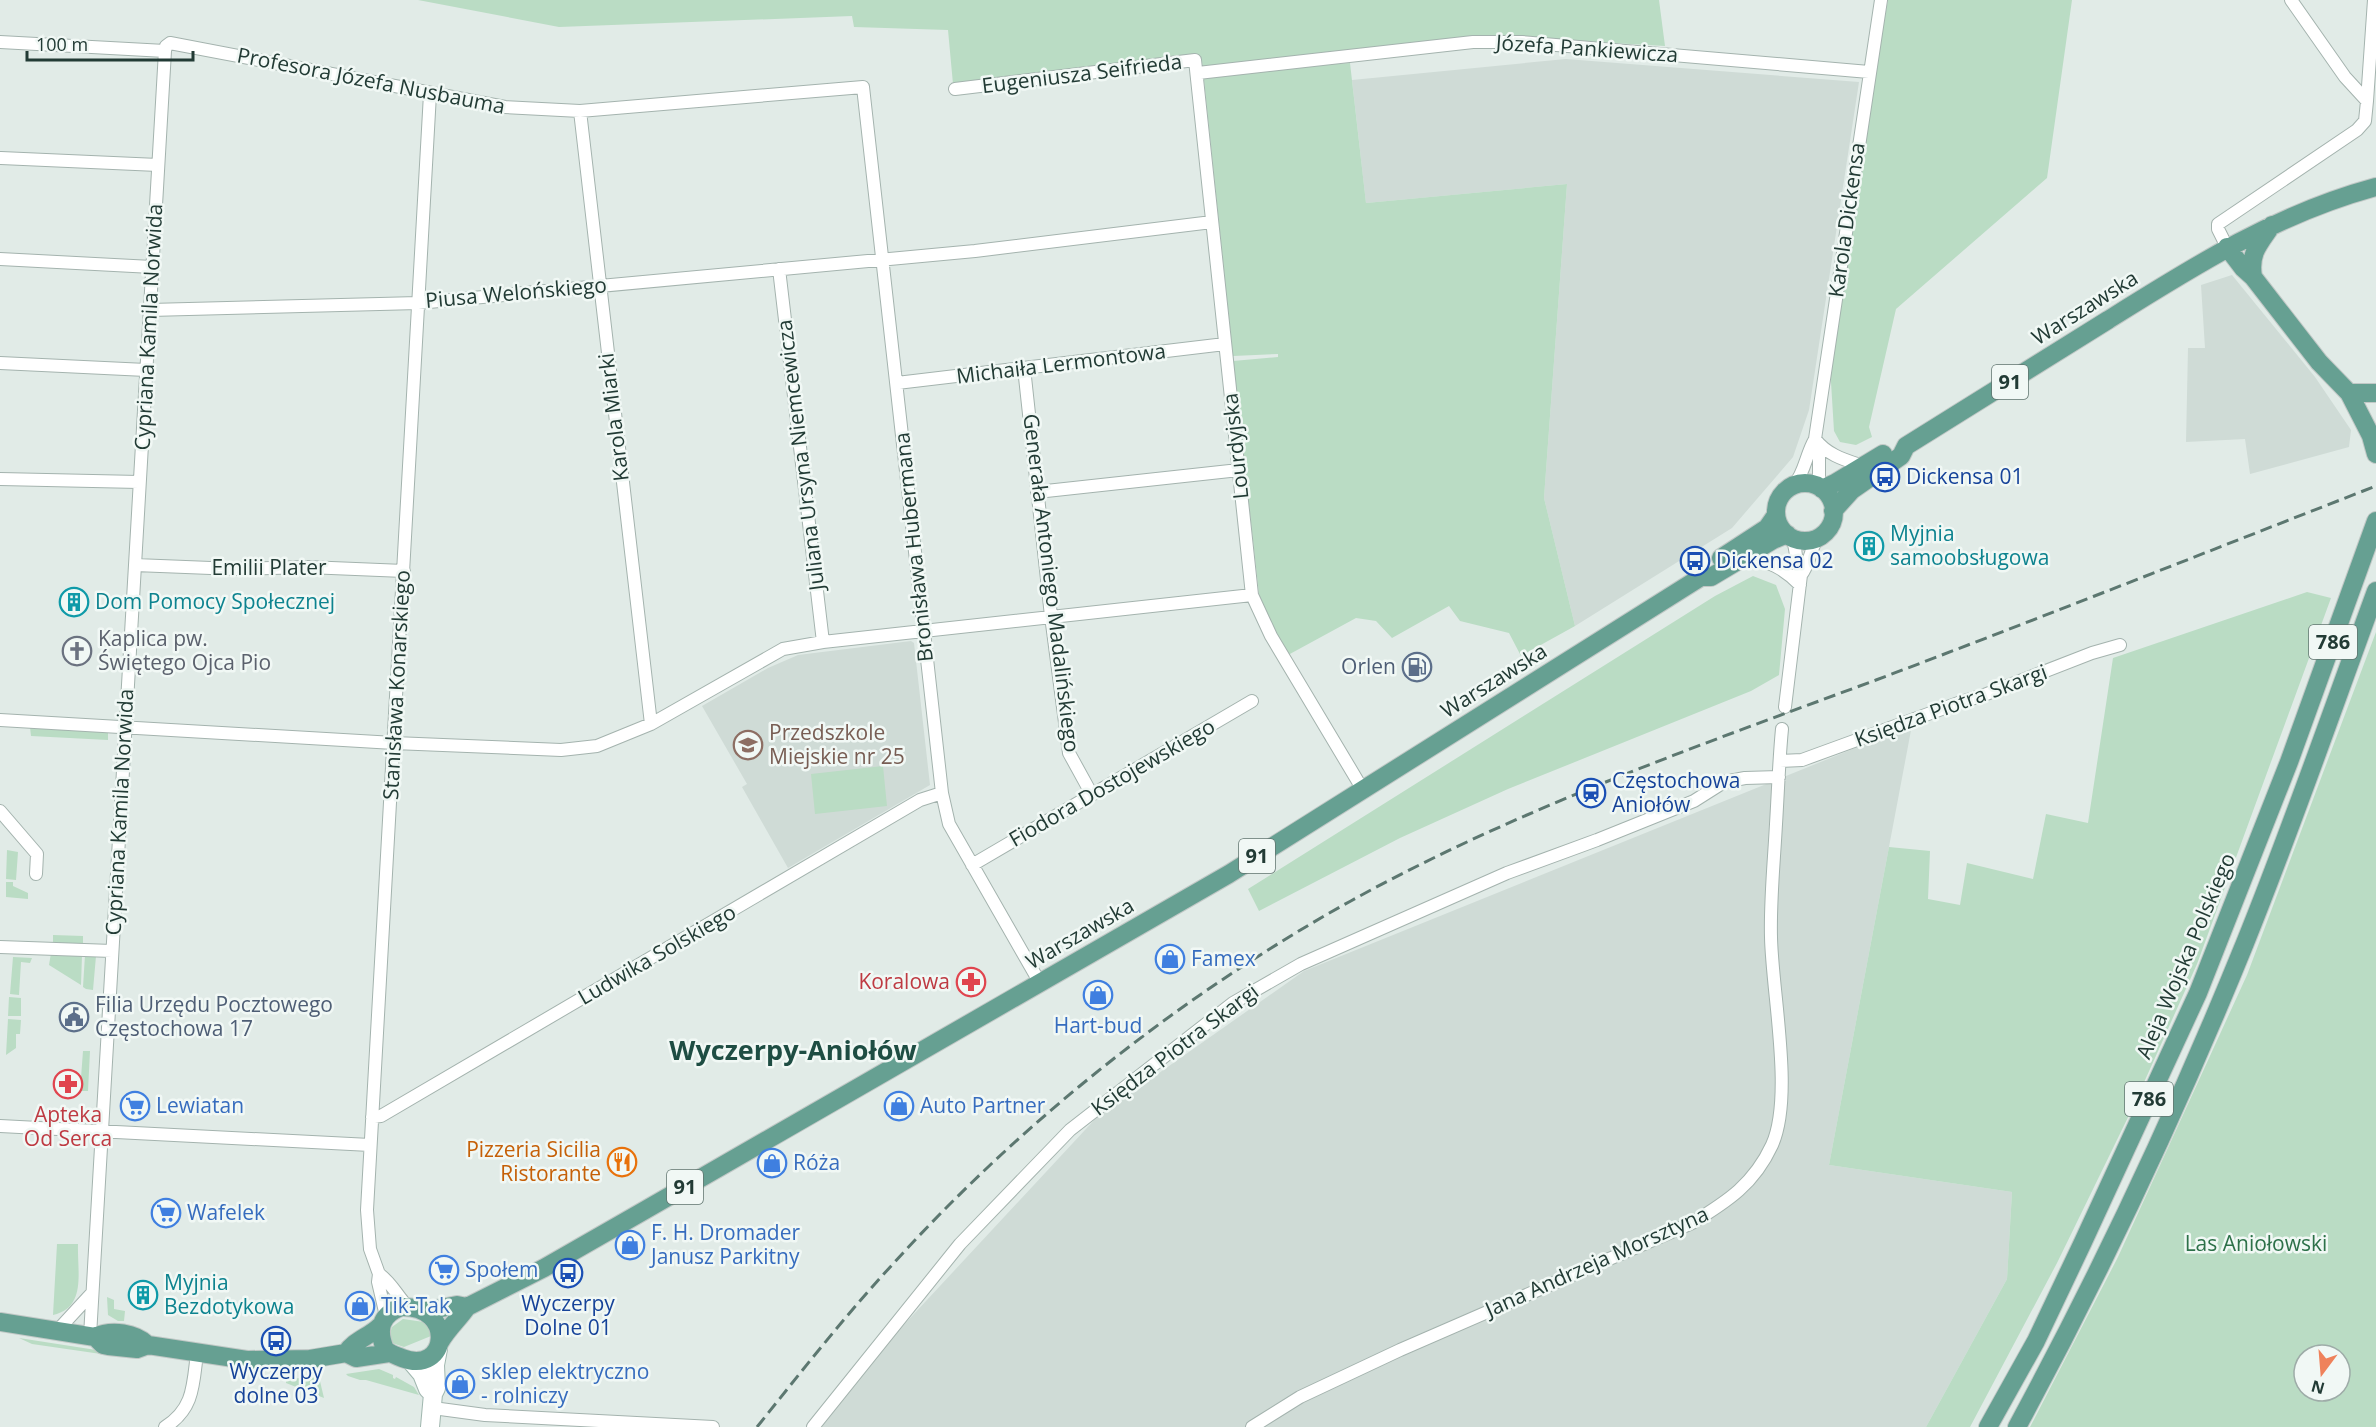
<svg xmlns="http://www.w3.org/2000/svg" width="2376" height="1427" font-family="'Open Sans',sans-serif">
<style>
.built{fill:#cfdbd6}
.green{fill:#badcc4;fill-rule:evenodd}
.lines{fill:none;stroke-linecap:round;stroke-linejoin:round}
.street-casing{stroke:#a4b3ae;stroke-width:14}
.secondary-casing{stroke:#a0b7af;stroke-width:20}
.primary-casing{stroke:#c1c8c6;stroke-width:20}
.street{stroke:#fff;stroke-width:12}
.secondary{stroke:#fff;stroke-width:18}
.primary{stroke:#66a092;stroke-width:18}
.rail{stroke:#5c7770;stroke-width:3;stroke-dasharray:12 6;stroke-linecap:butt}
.labels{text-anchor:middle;stroke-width:5;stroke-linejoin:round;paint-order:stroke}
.shield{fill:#f1f8f5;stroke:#60746f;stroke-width:1.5}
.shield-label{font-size:20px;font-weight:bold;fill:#223b35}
.street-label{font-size:21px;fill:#223b35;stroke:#f1f8f5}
.transit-label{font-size:21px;fill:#164399;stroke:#f1f8f5;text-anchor:start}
.culture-label{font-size:21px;fill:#0d838f;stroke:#f1f8f5;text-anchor:start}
.worship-label{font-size:21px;fill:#5b616d;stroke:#f1f8f5;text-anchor:start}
.service-label{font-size:21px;fill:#4e5e75;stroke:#f1f8f5;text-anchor:end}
.education-label{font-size:21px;fill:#785e54;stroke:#f1f8f5;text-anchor:start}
.shop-label{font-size:21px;fill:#366cbe;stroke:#f1f8f5;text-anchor:start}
.health-label{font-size:21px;fill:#be3a42;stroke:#f1f8f5;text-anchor:end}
.food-label{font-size:21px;fill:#c56008;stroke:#f1f8f5;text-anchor:end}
.park-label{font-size:21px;fill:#2d7149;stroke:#f1f8f5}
.district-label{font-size:27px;font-weight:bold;fill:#1e4d43;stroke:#f1f8f5}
</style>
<rect width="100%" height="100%" fill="#e1ebe7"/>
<!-- built -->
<path class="built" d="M1566,59L1859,82L1809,410L1793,457L1732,528L1575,626L1544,498L1567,184L1366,203L1352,80Z
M2232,275L2315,377L2351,430L2349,447L2250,474L2245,439L2186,442L2188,348H2205L2201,285Z
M911,641L914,643L930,785L788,868L742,787L747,784L702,706L768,668L798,655Z
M1912,725L1829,1165L2012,1192L2007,1279L1926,1427H817L847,1386L1098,1116L1304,971Z"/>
<!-- green -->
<path class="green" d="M418,0H1659L1665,46L1489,36L1431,42L1317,65L1350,63L1366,203L1567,184L1544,498L1575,626L1521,656L1509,633L1460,621L1449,606L1392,638L1376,621L1356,618L1288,655L1265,612L1259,594L1233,361L1278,357V354L1233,356L1202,61L1200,56L953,84L948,30L854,27L852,16L559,27Z
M1888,0H2072L2047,178L1896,309L1869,427L1872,437L1856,445L1840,442L1834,431L1830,366L1867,116Z
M1753,576L1776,585L1785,609L1779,675L1751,691L1508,789L1400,838L1259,911L1248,889L1715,596Z
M2307,592L2331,598L2197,964L2133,1107L2057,1263L1970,1427H1926L2007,1279L2012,1192L1829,1165L1889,847L1930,851L1928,899L1960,905L1967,863L2033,879L2046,814L2088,823L2113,658Z
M2376,632V1427H2030L2118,1257L2247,975ZM2304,1355H2340V1391H2304Z
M30,727L108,731V740L31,736Z
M883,766L887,806L815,814L811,774Z
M7,850L18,852L16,880L6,879Z
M6,882H13V886L28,893V899L6,897Z
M53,935L83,936V947L53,946Z
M51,953L82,955L81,985L49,965Z
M85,955L96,956L93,990L86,989L83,987Z
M13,957L32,958L30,963L21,962L19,995L10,994Z
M9,997L21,998V1016H8Z
M8,1019L21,1020L20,1034H16V1048L6,1055Z
M83,1051H90L88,1091H80Z
M57,1244H78C77,1271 87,1308 53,1315Z
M107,1297L114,1300V1309L125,1311L124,1321H118L108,1315Z
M403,1319L424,1322L431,1326V1336L404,1347L392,1343L389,1337L392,1327Z
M19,1338L109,1352L108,1355L32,1344Z
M379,1369L393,1375V1378L395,1379L396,1377L414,1387L419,1395L366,1380H360L348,1376L346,1374Z
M319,1377L324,1398L286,1383V1379Z"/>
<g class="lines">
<!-- street casing -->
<g class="street-casing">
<path id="street" d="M0,42L165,51
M1198,73L1473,42H1522L1869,72
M955,89L1195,60L1252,595L1271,636L1363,790
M2367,101L2374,0
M580,111L651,724
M1,158L158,165
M2227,247L2218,229V224L2357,130L2365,121L2367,101L2345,77L2291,0
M0,259L152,267
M779,269L823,642
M150,310L418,303L975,251L1212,222
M0,363L146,370
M1024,368L1051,616L1069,753L1091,793
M897,383L1225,344
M1815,439C1827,455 1845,460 1863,466
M0,479L139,482
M1794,485C1805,472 1806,454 1815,439L1881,0
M1819,487V445
M1037,492L1239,470
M1747,556C1769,562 1784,568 1800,585
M135,565L236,569L307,567L404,571
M1801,575C1810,564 1810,548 1819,536
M1785,707L1801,575C1795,563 1797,550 1792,537
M0,720L394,743L561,750L597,746L651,724L783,649L823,642L1252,595
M1780,761L1802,760L1961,702L1984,695L2092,653L2120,645
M0,811L37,854L36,874
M972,865L1252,701
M0,947L112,951
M372,1117L381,1116L920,800L942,793
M0,1126L370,1145
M379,1274C391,1282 398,1297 408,1307
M386,1316L378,1282L379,1274L370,1249L367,1210L430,94
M57,1331L92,1293
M90,1336L165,51L166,46L170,43L505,107L580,111L863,87L942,793L949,824L1040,983
M433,1408L485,1415L713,1427
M165,1427C194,1409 193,1385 197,1353
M813,1427L960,1244L1070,1130L1233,1003L1301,964L1507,873L1597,840L1694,801L1724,782L1745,778L1779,777
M1252,1427L1300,1397L1400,1350L1692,1223C1728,1201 1754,1184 1772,1145C1794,1096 1772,993 1771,937C1770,900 1774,862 1776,824C1778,792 1779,760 1782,729"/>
</g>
<!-- secondary casing -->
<g class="secondary-casing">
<path id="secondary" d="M411,1361L422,1374L428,1389L433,1394
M430,1427L433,1394L436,1388L435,1365L438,1349"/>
</g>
<!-- primary casing -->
<g class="primary-casing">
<path id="primary" d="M2227,247L2243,268L2253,277L2319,362L2349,393L2371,436L2376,454
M2253,277C2249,253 2259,244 2272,225
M2349,393H2376
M1776 512a29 29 0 1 1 58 0a29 29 0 1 1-58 0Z
M1822,489L1835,483L1883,454
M1833,511L1852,490L1901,456L1906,446C1973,404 2041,362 2108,320C2194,266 2276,214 2376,187
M1721,558L1767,528L1776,515
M401,1307C456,1305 449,1376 402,1358C395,1355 390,1354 385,1349C377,1330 380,1315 401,1307Z
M426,1311L457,1305L467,1307
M0,1322L95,1337
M95,1337L103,1345L108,1346L137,1349L148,1345L247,1360L310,1359L346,1353L356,1358L389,1353
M95,1337C112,1329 135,1333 148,1345
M440,1342C448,1328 459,1319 467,1307L544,1268L640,1213L1229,874L1701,577H1711L1773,540L1787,534
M346,1353C354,1340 369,1337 380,1326
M1988,1427L2036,1341L2083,1242L2198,993L2289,762L2376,521
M2017,1427C2102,1270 2178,1108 2245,943C2292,827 2333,708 2376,591"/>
</g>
<!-- street -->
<use href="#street" class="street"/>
<!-- secondary -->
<use href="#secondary" class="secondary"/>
<!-- primary -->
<use href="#primary" class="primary"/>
<!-- rail -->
<path class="rail" d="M757,1427C801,1372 844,1317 892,1265C1007,1138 1143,1026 1289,937C1471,825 1676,754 1876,680C2043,617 2209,551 2376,486"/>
</g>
<!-- icons -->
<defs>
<g id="bus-ring" transform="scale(1.5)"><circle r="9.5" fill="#f1f8f5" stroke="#1a4fb4" stroke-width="1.5"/><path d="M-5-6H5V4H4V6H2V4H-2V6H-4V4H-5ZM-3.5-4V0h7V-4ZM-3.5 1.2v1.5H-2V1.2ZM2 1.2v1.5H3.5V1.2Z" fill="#1a4fb4"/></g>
<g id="building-ring" transform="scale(1.5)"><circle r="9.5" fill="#f1f8f5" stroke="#0f9aa8" stroke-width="1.5"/><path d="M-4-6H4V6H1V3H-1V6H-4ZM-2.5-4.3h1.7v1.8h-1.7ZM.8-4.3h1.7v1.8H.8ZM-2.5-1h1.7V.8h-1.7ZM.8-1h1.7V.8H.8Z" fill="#0f9aa8"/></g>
<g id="church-ring" transform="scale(1.5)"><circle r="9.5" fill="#f1f8f5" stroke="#6b7280" stroke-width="1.5"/><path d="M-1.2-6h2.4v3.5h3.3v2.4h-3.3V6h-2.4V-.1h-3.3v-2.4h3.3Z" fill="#6b7280"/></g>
<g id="fuel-ring" transform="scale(1.5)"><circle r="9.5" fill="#f1f8f5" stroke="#5c6f8a" stroke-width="1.5"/><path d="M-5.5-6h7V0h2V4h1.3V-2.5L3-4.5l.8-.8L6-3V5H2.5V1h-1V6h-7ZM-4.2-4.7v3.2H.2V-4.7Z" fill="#5c6f8a"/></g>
<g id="school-ring" transform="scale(1.5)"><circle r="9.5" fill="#f1f8f5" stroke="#8d6e63" stroke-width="1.5"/><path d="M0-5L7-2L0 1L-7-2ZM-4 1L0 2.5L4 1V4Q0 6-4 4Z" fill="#8d6e63"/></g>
<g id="station-ring" transform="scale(1.5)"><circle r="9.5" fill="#f1f8f5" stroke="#1a4fb4" stroke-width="1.5"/><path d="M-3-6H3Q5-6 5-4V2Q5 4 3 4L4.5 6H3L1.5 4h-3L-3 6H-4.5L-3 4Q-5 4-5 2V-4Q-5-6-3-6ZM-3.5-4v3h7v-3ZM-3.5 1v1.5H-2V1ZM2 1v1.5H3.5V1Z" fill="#1a4fb4"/></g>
<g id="shop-ring" transform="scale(1.5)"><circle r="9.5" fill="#f1f8f5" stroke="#3f7fe0" stroke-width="1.5"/><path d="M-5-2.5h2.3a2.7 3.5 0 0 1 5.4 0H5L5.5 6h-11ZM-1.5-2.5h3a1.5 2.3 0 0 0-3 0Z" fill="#3f7fe0"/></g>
<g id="pharmacy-ring" transform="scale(1.5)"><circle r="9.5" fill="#f1f8f5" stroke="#e0444e" stroke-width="1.5"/><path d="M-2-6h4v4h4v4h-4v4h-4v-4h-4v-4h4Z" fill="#e0444e"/></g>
<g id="civic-ring" transform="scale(1.5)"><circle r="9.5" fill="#f1f8f5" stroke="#5c6f8a" stroke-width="1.5"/><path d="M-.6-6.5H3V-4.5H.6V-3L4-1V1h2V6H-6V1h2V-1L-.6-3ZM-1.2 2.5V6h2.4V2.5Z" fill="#5c6f8a"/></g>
<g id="supermarket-ring" transform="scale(1.5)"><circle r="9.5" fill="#f1f8f5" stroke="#3f7fe0" stroke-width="1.5"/><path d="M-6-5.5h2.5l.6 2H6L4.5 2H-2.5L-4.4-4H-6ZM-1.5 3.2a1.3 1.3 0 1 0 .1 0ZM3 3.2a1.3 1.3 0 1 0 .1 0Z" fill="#3f7fe0"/></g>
<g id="restaurant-ring" transform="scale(1.5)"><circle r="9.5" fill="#f1f8f5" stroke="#e8710a" stroke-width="1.5"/><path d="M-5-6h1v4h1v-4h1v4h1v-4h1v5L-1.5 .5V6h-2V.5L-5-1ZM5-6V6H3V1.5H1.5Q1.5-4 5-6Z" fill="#e8710a"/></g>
</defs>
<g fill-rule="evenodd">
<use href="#bus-ring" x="1885" y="477"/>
<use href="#building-ring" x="1869" y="546"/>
<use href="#bus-ring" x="1695" y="561"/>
<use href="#building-ring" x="74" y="602"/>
<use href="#church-ring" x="77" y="651"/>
<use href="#fuel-ring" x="1417" y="667"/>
<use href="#school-ring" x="748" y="745"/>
<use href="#station-ring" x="1591" y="793"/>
<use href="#shop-ring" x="1170" y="959"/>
<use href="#pharmacy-ring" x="971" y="982"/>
<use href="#shop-ring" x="1098" y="995"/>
<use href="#civic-ring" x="74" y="1017"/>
<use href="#pharmacy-ring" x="68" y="1084"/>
<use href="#supermarket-ring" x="135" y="1106"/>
<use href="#shop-ring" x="899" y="1106"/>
<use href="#restaurant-ring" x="622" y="1162"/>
<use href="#shop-ring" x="772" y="1163"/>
<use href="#supermarket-ring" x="166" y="1213"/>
<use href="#shop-ring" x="630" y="1245"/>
<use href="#supermarket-ring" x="444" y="1270"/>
<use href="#bus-ring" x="568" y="1273"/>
<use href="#building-ring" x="143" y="1295"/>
<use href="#shop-ring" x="360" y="1306"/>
<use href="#bus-ring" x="276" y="1341"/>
<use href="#shop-ring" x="460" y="1384"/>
</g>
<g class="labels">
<!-- shield labels -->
<g class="shield">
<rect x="1992" y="365" width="36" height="34" rx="4.5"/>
<rect x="2309" y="625" width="48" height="34" rx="4.5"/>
<rect x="1239" y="839" width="36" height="34" rx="4.5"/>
<rect x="2125" y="1082" width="48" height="34" rx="4.5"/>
<rect x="667" y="1170" width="36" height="34" rx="4.5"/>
</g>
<g class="shield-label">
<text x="2010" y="389">91</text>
<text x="2333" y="649">786</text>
<text x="1257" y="863">91</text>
<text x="2149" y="1106">786</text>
<text x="685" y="1194">91</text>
</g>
<!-- street labels -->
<g class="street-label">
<text transform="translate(1587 49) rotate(4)" y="7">Józefa Pankiewicza</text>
<text transform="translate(1082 74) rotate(-7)" y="7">Eugeniusza Seifrieda</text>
<text transform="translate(371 81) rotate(11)" y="7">Profesora Józefa Nusbauma</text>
<text transform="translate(1847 220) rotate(-82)" y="7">Karola Dickensa</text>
<text transform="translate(516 293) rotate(-5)" y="7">Piusa Welońskiego</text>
<text transform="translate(2085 308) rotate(-32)" y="7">Warszawska</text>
<text transform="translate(149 327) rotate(-87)" y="7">Cypriana Kamila Norwida</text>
<text transform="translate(1061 364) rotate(-7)" y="7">Michaiła Lermontowa</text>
<text transform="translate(614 417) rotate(-97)" y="7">Karola Miarki</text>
<text transform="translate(1236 446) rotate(-96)" y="7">Lourdyjska</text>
<text transform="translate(801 455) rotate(-97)" y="7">Juliana Ursyna Niemcewicza</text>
<text transform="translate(914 547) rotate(-96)" y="7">Bronisława Hubermana</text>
<text x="269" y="575">Emilii Plater</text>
<text transform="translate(1051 583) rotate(83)" y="7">Generała Antoniego Madalińskiego</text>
<text transform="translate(1494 681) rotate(-32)" y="7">Warszawska</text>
<text transform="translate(397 685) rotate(-87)" y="7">Stanisława Konarskiego</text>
<text transform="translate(1951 706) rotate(-20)" y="7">Księdza Piotra Skargi</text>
<text transform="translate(1112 783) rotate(-30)" y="7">Fiodora Dostojewskiego</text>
<text transform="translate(120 812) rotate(-87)" y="7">Cypriana Kamila Norwida</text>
<text transform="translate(1080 934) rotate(-30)" y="7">Warszawska</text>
<text transform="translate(657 955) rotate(-30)" y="7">Ludwika Solskiego</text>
<text transform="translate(2186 956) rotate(-67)" y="7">Aleja Wojska Polskiego</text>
<text transform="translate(1175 1050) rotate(-37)" y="7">Księdza Piotra Skargi</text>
<text transform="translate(1597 1262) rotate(-24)" y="7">Jana Andrzeja Morsztyna</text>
</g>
<!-- transit labels -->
<g class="transit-label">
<text x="1906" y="484">Dickensa 01</text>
<text x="1716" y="568">Dickensa 02</text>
<text x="1612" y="788">Częstochowa<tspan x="1612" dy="24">Aniołów</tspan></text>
<text x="568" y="1311" text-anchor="middle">Wyczerpy<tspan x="568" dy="24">Dolne 01</tspan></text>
<text x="276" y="1379" text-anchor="middle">Wyczerpy<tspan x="276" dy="24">dolne 03</tspan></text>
</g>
<!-- culture labels -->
<g class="culture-label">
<text x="1890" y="541">Myjnia<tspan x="1890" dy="24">samoobsługowa</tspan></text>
<text x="95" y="609">Dom Pomocy Społecznej</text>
<text x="164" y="1290">Myjnia<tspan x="164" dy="24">Bezdotykowa</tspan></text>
</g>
<!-- worship labels -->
<g class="worship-label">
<text x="98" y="646">Kaplica pw.<tspan x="98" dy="24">Świętego Ojca Pio</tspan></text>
</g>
<!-- service labels -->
<g class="service-label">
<text x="1396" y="674">Orlen</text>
<text x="95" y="1012" text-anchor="start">Filia Urzędu Pocztowego<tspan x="95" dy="24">Częstochowa 17</tspan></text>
</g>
<!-- education labels -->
<g class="education-label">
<text x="769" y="740">Przedszkole<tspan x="769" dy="24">Miejskie nr 25</tspan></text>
</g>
<!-- shop labels -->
<g class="shop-label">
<text x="1191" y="966">Famex</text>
<text x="1098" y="1033" text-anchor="middle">Hart-bud</text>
<text x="156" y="1113">Lewiatan</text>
<text x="920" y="1113">Auto Partner</text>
<text x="793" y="1170">Róża</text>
<text x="187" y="1220">Wafelek</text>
<text x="651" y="1240">F. H. Dromader<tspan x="651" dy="24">Janusz Parkitny</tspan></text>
<text x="465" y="1277">Społem</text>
<text x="381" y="1313">Tik-Tak</text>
<text x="481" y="1379">sklep elektryczno<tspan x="481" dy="24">- rolniczy</tspan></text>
</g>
<!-- health labels -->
<g class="health-label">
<text x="950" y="989">Koralowa</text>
<text x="68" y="1122" text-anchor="middle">Apteka<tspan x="68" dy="24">Od Serca</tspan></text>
</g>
<!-- food labels -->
<g class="food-label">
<text x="601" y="1157">Pizzeria Sicilia<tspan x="601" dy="24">Ristorante</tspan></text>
</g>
<!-- park labels -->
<g class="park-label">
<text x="2256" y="1251">Las Aniołowski</text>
</g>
<!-- district labels -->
<g class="district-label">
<text x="793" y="1060">Wyczerpy-Aniołów</text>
</g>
</g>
<!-- north arrow -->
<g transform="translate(2322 1373) rotate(196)"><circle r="28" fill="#f1f8f5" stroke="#9eaca8" stroke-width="1.5"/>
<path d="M0-4.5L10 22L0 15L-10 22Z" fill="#ef825b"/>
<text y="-9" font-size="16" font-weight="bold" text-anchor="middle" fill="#223b35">N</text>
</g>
<!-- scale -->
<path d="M27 51v9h166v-9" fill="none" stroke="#223b35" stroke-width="3"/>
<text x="36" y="51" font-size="18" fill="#223b35" stroke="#f1f8f5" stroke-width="4.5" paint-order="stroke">100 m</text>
</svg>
